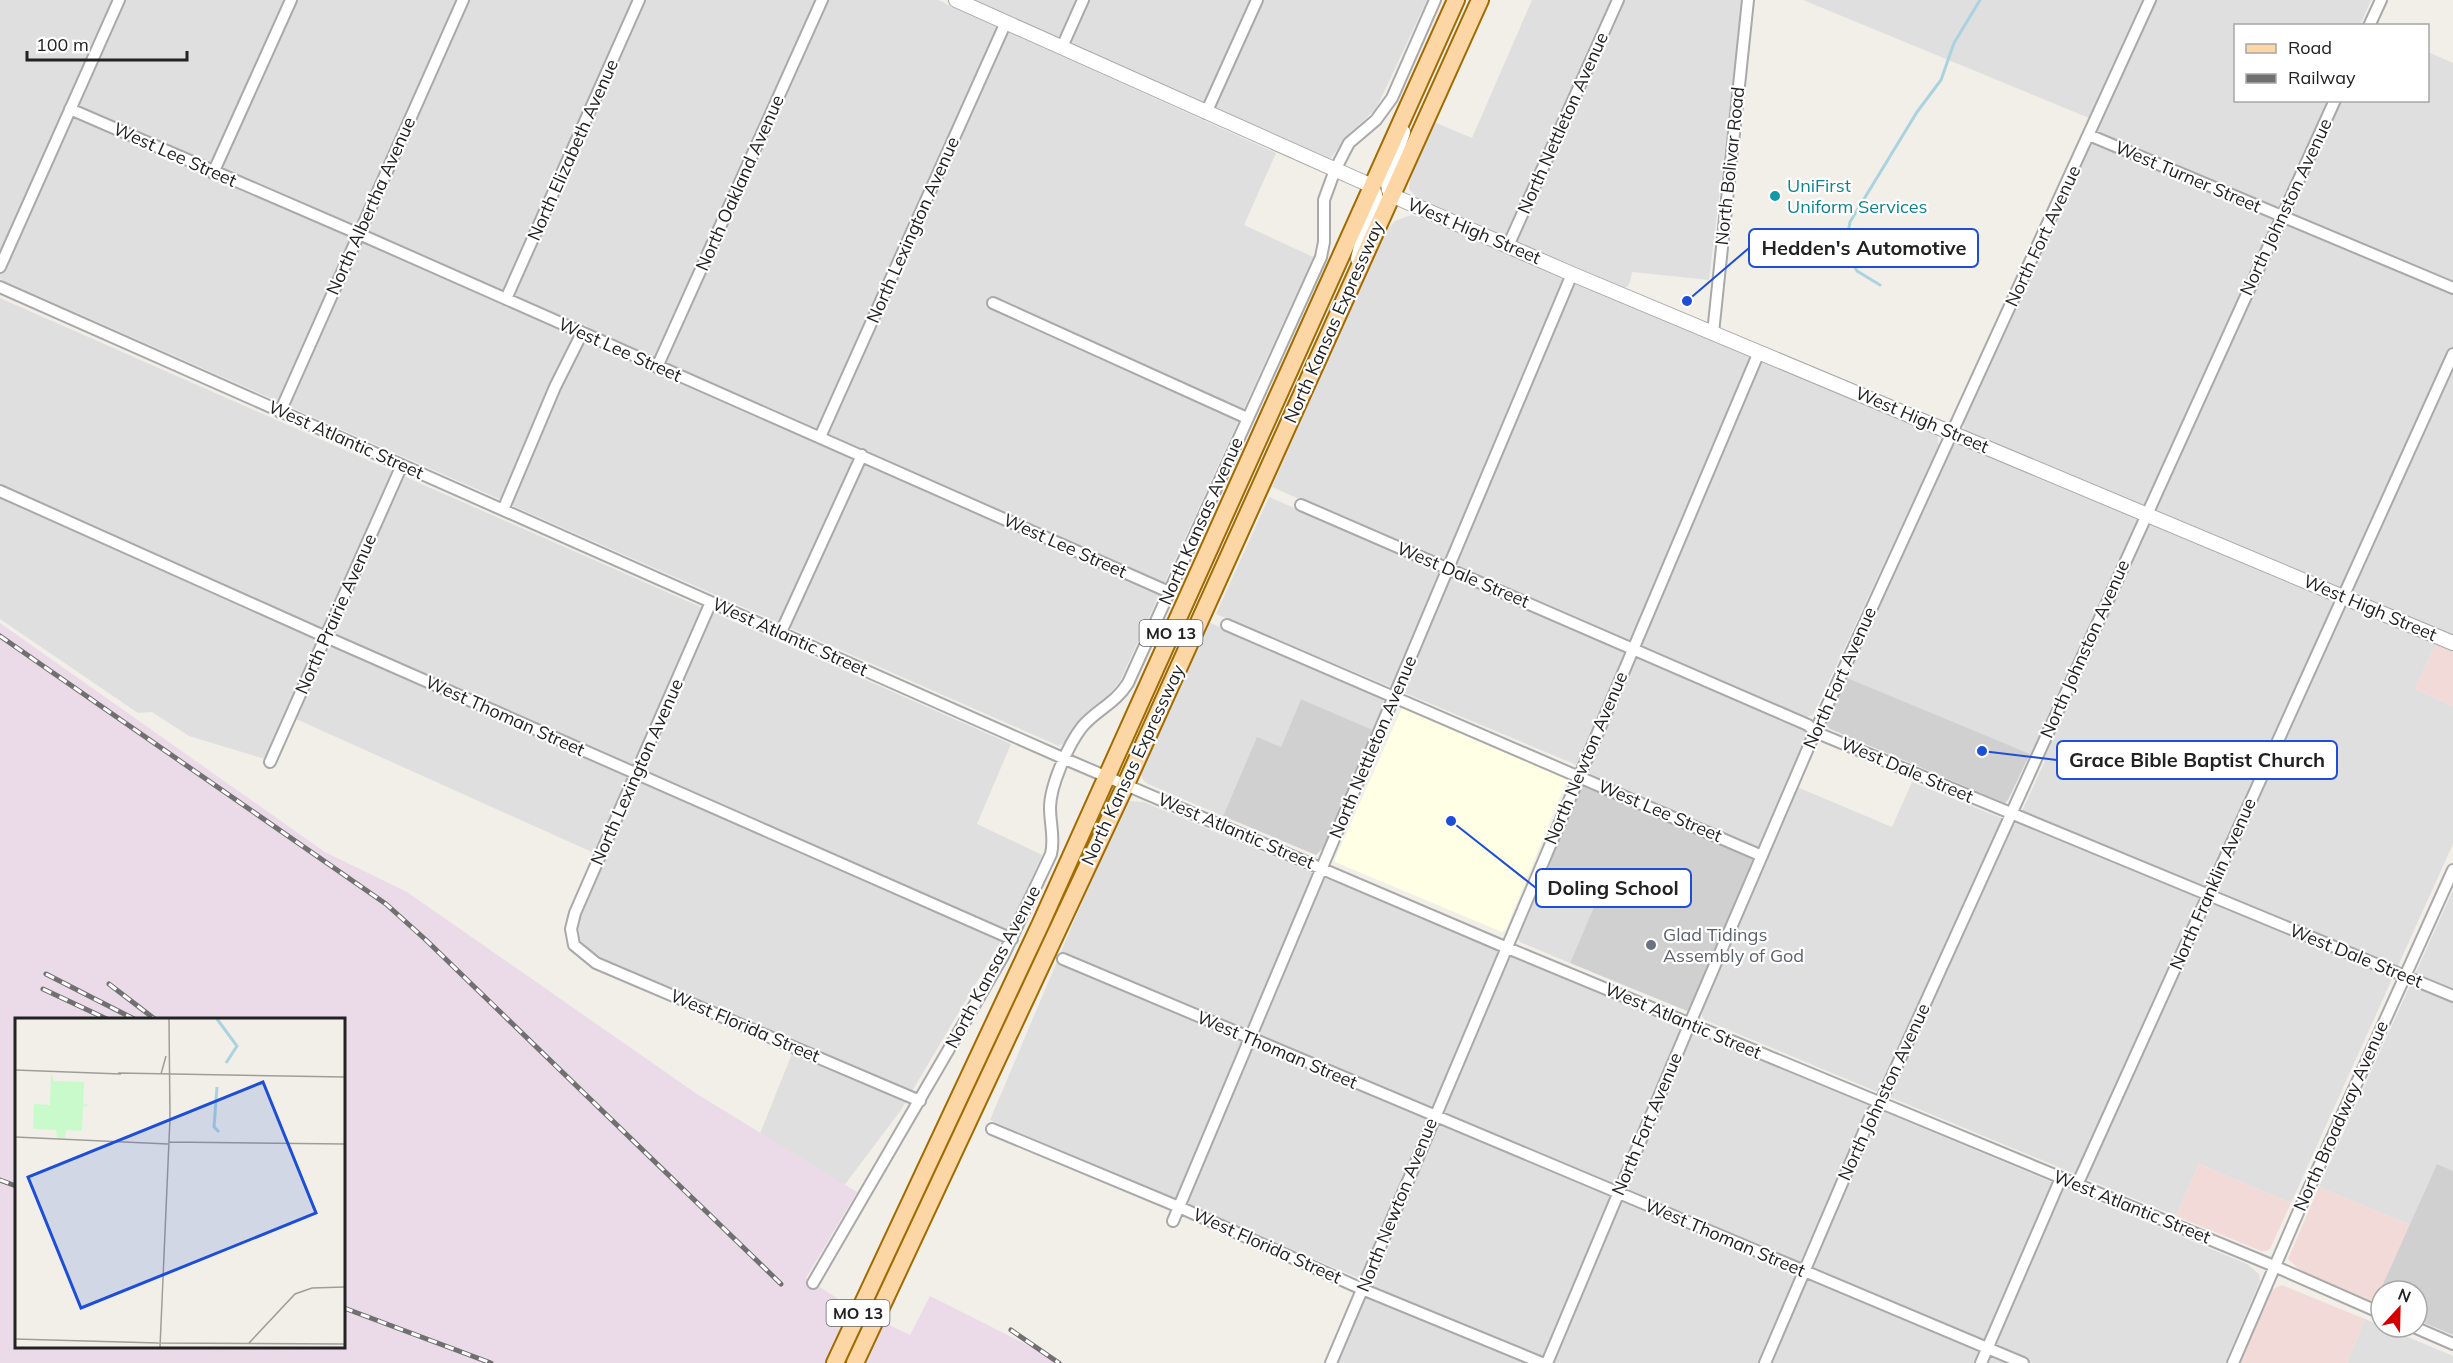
<svg xmlns="http://www.w3.org/2000/svg" width="2453" height="1363" font-family="Mulish,sans-serif">
<style>
.residential{fill:#e0dfdf}
.commercial{fill:#f2dad9}
.industrial{fill:#ebdbe8;fill-rule:evenodd}
.education{fill:#ffffe5}
.religious{fill:#d0d0d0}
.lines{fill:none;stroke-linecap:round;stroke-linejoin:round}
.stream{stroke:#aad3df;stroke-width:3}
.minor-casing{stroke:#a9a9a9;stroke-width:14}
.tertiary-casing{stroke:#a9a9a9;stroke-width:16}
.primary-casing{stroke:#a06b00;stroke-width:20}
.minor{stroke:#fff;stroke-width:10}
.tertiary{stroke:#fff;stroke-width:14}
.primary{stroke:#fcd6a4;stroke-width:16}
.rail-casing{stroke:#707070;stroke-width:5}
.rail{stroke:#fff;stroke-width:3;stroke-dasharray:9;stroke-linecap:butt}
.culture-dot{fill:#0f9aa8;stroke:#fff;stroke-width:2}
.worship-dot{fill:#6b7280;stroke:#fff;stroke-width:2}
.labels{text-anchor:middle;stroke-width:4.5;stroke-linejoin:round;paint-order:stroke}
.shield{fill:#fff;stroke:#646464;stroke-width:1.5}
.shield-label{font-size:16px;font-weight:bold;fill:#222}
.street-label{font-size:18px;fill:#222;stroke:#fff}
.culture-label{font-size:18px;fill:#0d838f;stroke:#fff;text-anchor:start}
.worship-label{font-size:18px;fill:#5b616d;stroke:#fff;text-anchor:start}
.inset-river{fill:none;stroke:#aad3df;stroke-width:3}
.inset-road{fill:none;stroke:#9f9d99;stroke-width:1.5}
.view{fill:#1d4ed8;fill-opacity:0.15;stroke:#1d4ed8;stroke-width:3}
.inset-edge{fill:none;stroke:#222;stroke-width:3}
.leader{fill:none;stroke:#1d4ed8;stroke-width:2}
.callout-dot{fill:#1d4ed8;stroke:#fff;stroke-width:2}
.callout{fill:#fff;stroke:#1d4ed8;stroke-width:2}
.callout-label{font-size:20px;text-anchor:middle;font-weight:bold;fill:#222}
</style>
<rect width="100%" height="100%" fill="#f2efe9"/>
<!-- residential -->
<path class="residential" d="M0,0H938L1276,153L1244,225L1313,257L1120,681L1104,701L1080,719L1066,742L1059,746L513,506L512,499L589,328L585,324L575,339L503,499H499L0,279Z
M974,0H1427L1376,109L1350,133L1330,159Z
M1532,0H1743L1709,280L1632,272L1630,282L1627,287H1623L1418,199L1409,189L1411,173L1434,122L1472,138Z
M1803,0H2143L2089,118Z
M2154,0H2371L2361,23L2365,25L2236,26V100H2428V52L2453,63V636L1968,433L1964,429L1963,417Z
M1411,215L1439,221L1931,431L1937,435L1939,446L1813,715L1803,718L1272,487L1384,233L1395,221Z
M0,298L1011,744L977,824L1042,855L1012,922L901,1110L837,1195L757,1141L797,1041L601,959L581,946L576,939V920L603,857L285,714L265,759L189,736L152,712L138,713L0,619Z
M1960,443L2436,643L2415,689L2453,706V844L2291,1203L2199,1164L2176,1216L1705,1020L1702,1016L1703,1005L1797,787L1892,827L1912,782L2016,824L2045,761L1845,677L1949,451L1954,445Z
M1269,497L1647,659L1805,729L1808,735L1806,740L1762,843L1758,847H1754L1595,777L1572,763L1216,614Z
M1208,622L1379,694L1384,702L1373,730L1301,699L1281,747L1257,738L1223,816L1148,784L1143,780L1141,775L1142,764Z
M1129,801L1144,802L1153,806L2247,1264L2259,1274L2260,1281L2225,1363H1336L1370,1283L990,1120L1123,805Z
M1547,867L1601,890L1570,963L1520,942L1517,938Z
M2453,890V1171L2437,1165L2410,1225L2319,1187Z
M2365,1319L2453,1356V1363H2347Z"/>
<!-- commercial -->
<path class="commercial" d="M2436,643L2453,650V706L2415,689Z
M2199,1164L2291,1203L2270,1249L2266,1251H2261L2176,1216Z
M2319,1187L2410,1225L2375,1302L2301,1271L2288,1259Z
M2282,1285L2365,1319L2347,1363H2239L2271,1290Z"/>
<!-- industrial -->
<path class="industrial" d="M0,623L325,852L407,892L697,1094L857,1192L806,1278L846,1304L910,1335L930,1296L1063,1363H0ZM16,1020H344V1346H16Z"/>
<!-- education -->
<path class="education" d="M1402,708L1566,777L1567,780L1506,929L1502,932L1335,862V859Z"/>
<!-- religious -->
<path class="religious" d="M1845,677L2030,754L2008,800L2005,803L1830,729L1826,725V720Z
M1301,699L1373,730L1323,848L1316,855L1223,816L1257,737L1281,747Z
M1584,785L1590,786L1754,858L1691,1008L1687,1011L1570,963L1601,890L1547,867L1580,788Z
M2437,1164L2453,1171V1335L2417,1320V1291H2381V1305L2375,1302Z"/>
<g class="lines">
<!-- stream -->
<path class="stream" d="M1880,285L1857,271L1845,248L1850,222L1917,112L1941,80L1954,43L1980,0"/>
<!-- minor casing -->
<g class="minor-casing">
<path id="minor" d="M2369,26L2381,0
M1062,47L1083,0
M70,109L366,237L1169,592
M1206,113L1257,0
M2089,135L2453,288
M213,173L291,0
M1508,246L1618,0
M0,267L119,0
M0,287L1065,759L1505,947L2274,1266L2381,1313
M506,299L639,0
M993,303L1247,418
M1713,333L1748,0
M657,367L822,0
M280,412L463,0
M820,437L1006,22
M0,491L326,637L1012,939
M1301,505L1808,725L1815,732L2453,996
M503,510L555,387L582,333
M711,602L575,913L571,929L574,945L596,963L920,1101
M1227,625L1762,856
M781,632L862,455
M270,762L402,465
M1063,959L2023,1363
M992,1129L1179,1207L1362,1289L1542,1363
M2077,1185L2453,354
M1173,1221L1572,274
M813,1283L1003,956L1051,854C1055,839 1050,824 1050,808C1050,786 1068,745 1082,727C1096,710 1115,704 1128,683L1321,257L1324,242V200L1335,170L1349,143L1376,120L1392,98L1435,0
M2414,1327L2453,1344
M1331,1363L1759,352
M1547,1363L1690,1023L1815,732L2150,0
M1765,1363L1872,1113L1880,1103L2335,100
M1981,1363L2061,1178
M2233,1363L2297,1215L2453,870"/>
</g>
<!-- tertiary casing -->
<g class="tertiary-casing">
<path id="tertiary" d="M956,0L1372,186L1376,198L1365,229L1358,259
M1403,132C1398,151 1381,176 1391,195L1572,274L2453,643"/>
</g>
<!-- primary casing -->
<g class="primary-casing">
<path id="primary" d="M835,1363L1041,923L1456,0
M855,1363L1126,784L1480,0"/>
</g>
<!-- minor -->
<use href="#minor" class="minor"/>
<!-- tertiary -->
<use href="#tertiary" class="tertiary"/>
<!-- primary -->
<use href="#primary" class="primary"/>
<!-- rail casing -->
<g class="rail-casing">
<path id="rail" d="M0,636L386,904L426,940L781,1284
M46,974L136,1020
M109,984L156,1020
M43,989L109,1020
M0,1180L16,1186
M344,1308L491,1363
M1011,1330L1059,1363"/>
</g>
<!-- rail -->
<use href="#rail" class="rail"/>
</g>
<!-- markers -->
<circle class="culture-dot" cx="1775" cy="196" r="6"/>
<circle class="worship-dot" cx="1651" cy="945" r="6"/>
<g class="labels">
<!-- shield labels -->
<g class="shield">
<rect x="1139.5" y="620" width="63" height="26" rx="4.5"/>
<rect x="826.5" y="1300" width="63" height="26" rx="4.5"/>
</g>
<g class="shield-label">
<text x="1171" y="639">MO 13</text>
<text x="858" y="1319">MO 13</text>
</g>
<!-- street labels -->
<g class="street-label">
<text transform="translate(1563 123) rotate(-66)" y="6">North Nettleton Avenue</text>
<text transform="translate(573 150) rotate(-66)" y="6">North Elizabeth Avenue</text>
<text transform="translate(175 155) rotate(24)" y="6">West Lee Street</text>
<text transform="translate(1730 166) rotate(-84)" y="6">North Bolivar Road</text>
<text transform="translate(2188 177) rotate(23)" y="6">West Turner Street</text>
<text transform="translate(740 183) rotate(-66)" y="6">North Oakland Avenue</text>
<text transform="translate(371 206) rotate(-66)" y="6">North Albertha Avenue</text>
<text transform="translate(2286 207) rotate(-65)" y="6">North Johnston Avenue</text>
<text transform="translate(913 230) rotate(-66)" y="6">North Lexington Avenue</text>
<text transform="translate(1474 231) rotate(23)" y="6">West High Street</text>
<text transform="translate(2043 236) rotate(-65)" y="6">North Fort Avenue</text>
<text transform="translate(1334 322) rotate(-66)" y="6">North Kansas Expressway</text>
<text transform="translate(620 350) rotate(24)" y="6">West Lee Street</text>
<text transform="translate(1922 420) rotate(23)" y="6">West High Street</text>
<text transform="translate(346 440) rotate(24)" y="6">West Atlantic Street</text>
<text transform="translate(1201 521) rotate(-66)" y="6">North Kansas Avenue</text>
<text transform="translate(1065 546) rotate(24)" y="6">West Lee Street</text>
<text transform="translate(1463 575) rotate(23)" y="6">West Dale Street</text>
<text transform="translate(2370 608) rotate(23)" y="6">West High Street</text>
<text transform="translate(336 614) rotate(-66)" y="6">North Prairie Avenue</text>
<text transform="translate(790 637) rotate(24)" y="6">West Atlantic Street</text>
<text transform="translate(2085 649) rotate(-66)" y="6">North Johnston Avenue</text>
<text transform="translate(1840 678) rotate(-66)" y="6">North Fort Avenue</text>
<text transform="translate(505 716) rotate(24)" y="6">West Thoman Street</text>
<text transform="translate(1373 747) rotate(-67)" y="6">North Nettleton Avenue</text>
<text transform="translate(1586 758) rotate(-67)" y="6">North Newton Avenue</text>
<text transform="translate(1133 765) rotate(-65)" y="6">North Kansas Expressway</text>
<text transform="translate(1907 770) rotate(23)" y="6">West Dale Street</text>
<text transform="translate(637 772) rotate(-66)" y="6">North Lexington Avenue</text>
<text transform="translate(1660 811) rotate(23)" y="6">West Lee Street</text>
<text transform="translate(1236 831) rotate(23)" y="6">West Atlantic Street</text>
<text transform="translate(2213 884) rotate(-66)" y="6">North Franklin Avenue</text>
<text transform="translate(2356 956) rotate(22)" y="6">West Dale Street</text>
<text transform="translate(993 967) rotate(-62)" y="6">North Kansas Avenue</text>
<text transform="translate(1683 1021) rotate(23)" y="6">West Atlantic Street</text>
<text transform="translate(745 1026) rotate(23)" y="6">West Florida Street</text>
<text transform="translate(1277 1050) rotate(23)" y="6">West Thoman Street</text>
<text transform="translate(1884 1092) rotate(-65)" y="6">North Johnston Avenue</text>
<text transform="translate(2341 1116) rotate(-66)" y="6">North Broadway Avenue</text>
<text transform="translate(1647 1124) rotate(-67)" y="6">North Fort Avenue</text>
<text transform="translate(1397 1205) rotate(-68)" y="6">North Newton Avenue</text>
<text transform="translate(2132 1207) rotate(22)" y="6">West Atlantic Street</text>
<text transform="translate(1725 1238) rotate(23)" y="6">West Thoman Street</text>
<text transform="translate(1267 1246) rotate(24)" y="6">West Florida Street</text>
</g>
<!-- culture labels -->
<g class="culture-label">
<text x="1787" y="192">UniFirst<tspan x="1787" dy="21">Uniform Services</tspan></text>
</g>
<!-- worship labels -->
<g class="worship-label">
<text x="1663" y="941">Glad Tidings<tspan x="1663" dy="21">Assembly of God</tspan></text>
</g>
</g>
<!-- overview -->
<g transform="translate(15 1018)">
<rect width="330" height="330" fill="#f2efe9"/>
<path d="M36,55L39,63L69,64L68,86L75,87L68,89L67,113L51,112L50,120H42L41,112L18,111L19,86L35,87Z" fill="#c8facc"/>
<path class="inset-river" d="M202,1L222,28L211,45M202,69L199,109L204,114"/>
<path class="inset-road" d="M0,52L106,56M103,55L330,59M146,56L151,38M0,119L153,126M154,124L330,126M0,321L143,325M143,325L330,326M234,325L280,276L297,270L330,269M145,329L155,100L154,1"/>
<path class="view" d="M248,64L301,195L66,290L13,159Z"/>
<rect width="330" height="330" class="inset-edge"/>
</g>
<!-- callouts -->
<path class="leader" d="M1687 301L1749 248M1982 751L2057 760M1451 821L1536 888"/>
<g class="callout-dot">
<circle cx="1687" cy="301" r="6"/>
<circle cx="1982" cy="751" r="6"/>
<circle cx="1451" cy="821" r="6"/>
</g>
<g class="callout">
<rect x="1749" y="229" width="229" height="38" rx="6"/>
<rect x="2057" y="741" width="280" height="38" rx="6"/>
<rect x="1536" y="869" width="155" height="38" rx="6"/>
</g>
<g class="callout-label">
<text x="1864" y="255">Hedden's Automotive</text>
<text x="2197" y="767">Grace Bible Baptist Church</text>
<text x="1613" y="895">Doling School</text>
</g>
<!-- legend -->
<rect x="2234" y="24" width="195" height="78" fill="#ffffff" stroke="#a7a7a7" stroke-width="1.5"/>
<rect x="2246" y="44" width="30" height="9" fill="#fcd6a4" stroke="#a7a7a7" stroke-width="1.5"/>
<text x="2288" y="54" font-size="18" fill="#222222">Road</text>
<rect x="2246" y="74" width="30" height="9" fill="#707070" stroke="#a7a7a7" stroke-width="1.5"/>
<text x="2288" y="84" font-size="18" fill="#222222">Railway</text>
<!-- north arrow -->
<g transform="translate(2399 1309) rotate(22)"><circle r="28" fill="#ffffff" stroke="#a7a7a7" stroke-width="1.5"/>
<path d="M0-4.5L10 22L0 15L-10 22Z" fill="#d40000"/>
<text y="-9" font-size="16" font-weight="bold" text-anchor="middle" fill="#222222">N</text>
</g>
<!-- scale -->
<path d="M27 51v9h160v-9" fill="none" stroke="#222222" stroke-width="3"/>
<text x="36" y="51" font-size="18" fill="#222222" stroke="#ffffff" stroke-width="4.5" paint-order="stroke">100 m</text>
</svg>
